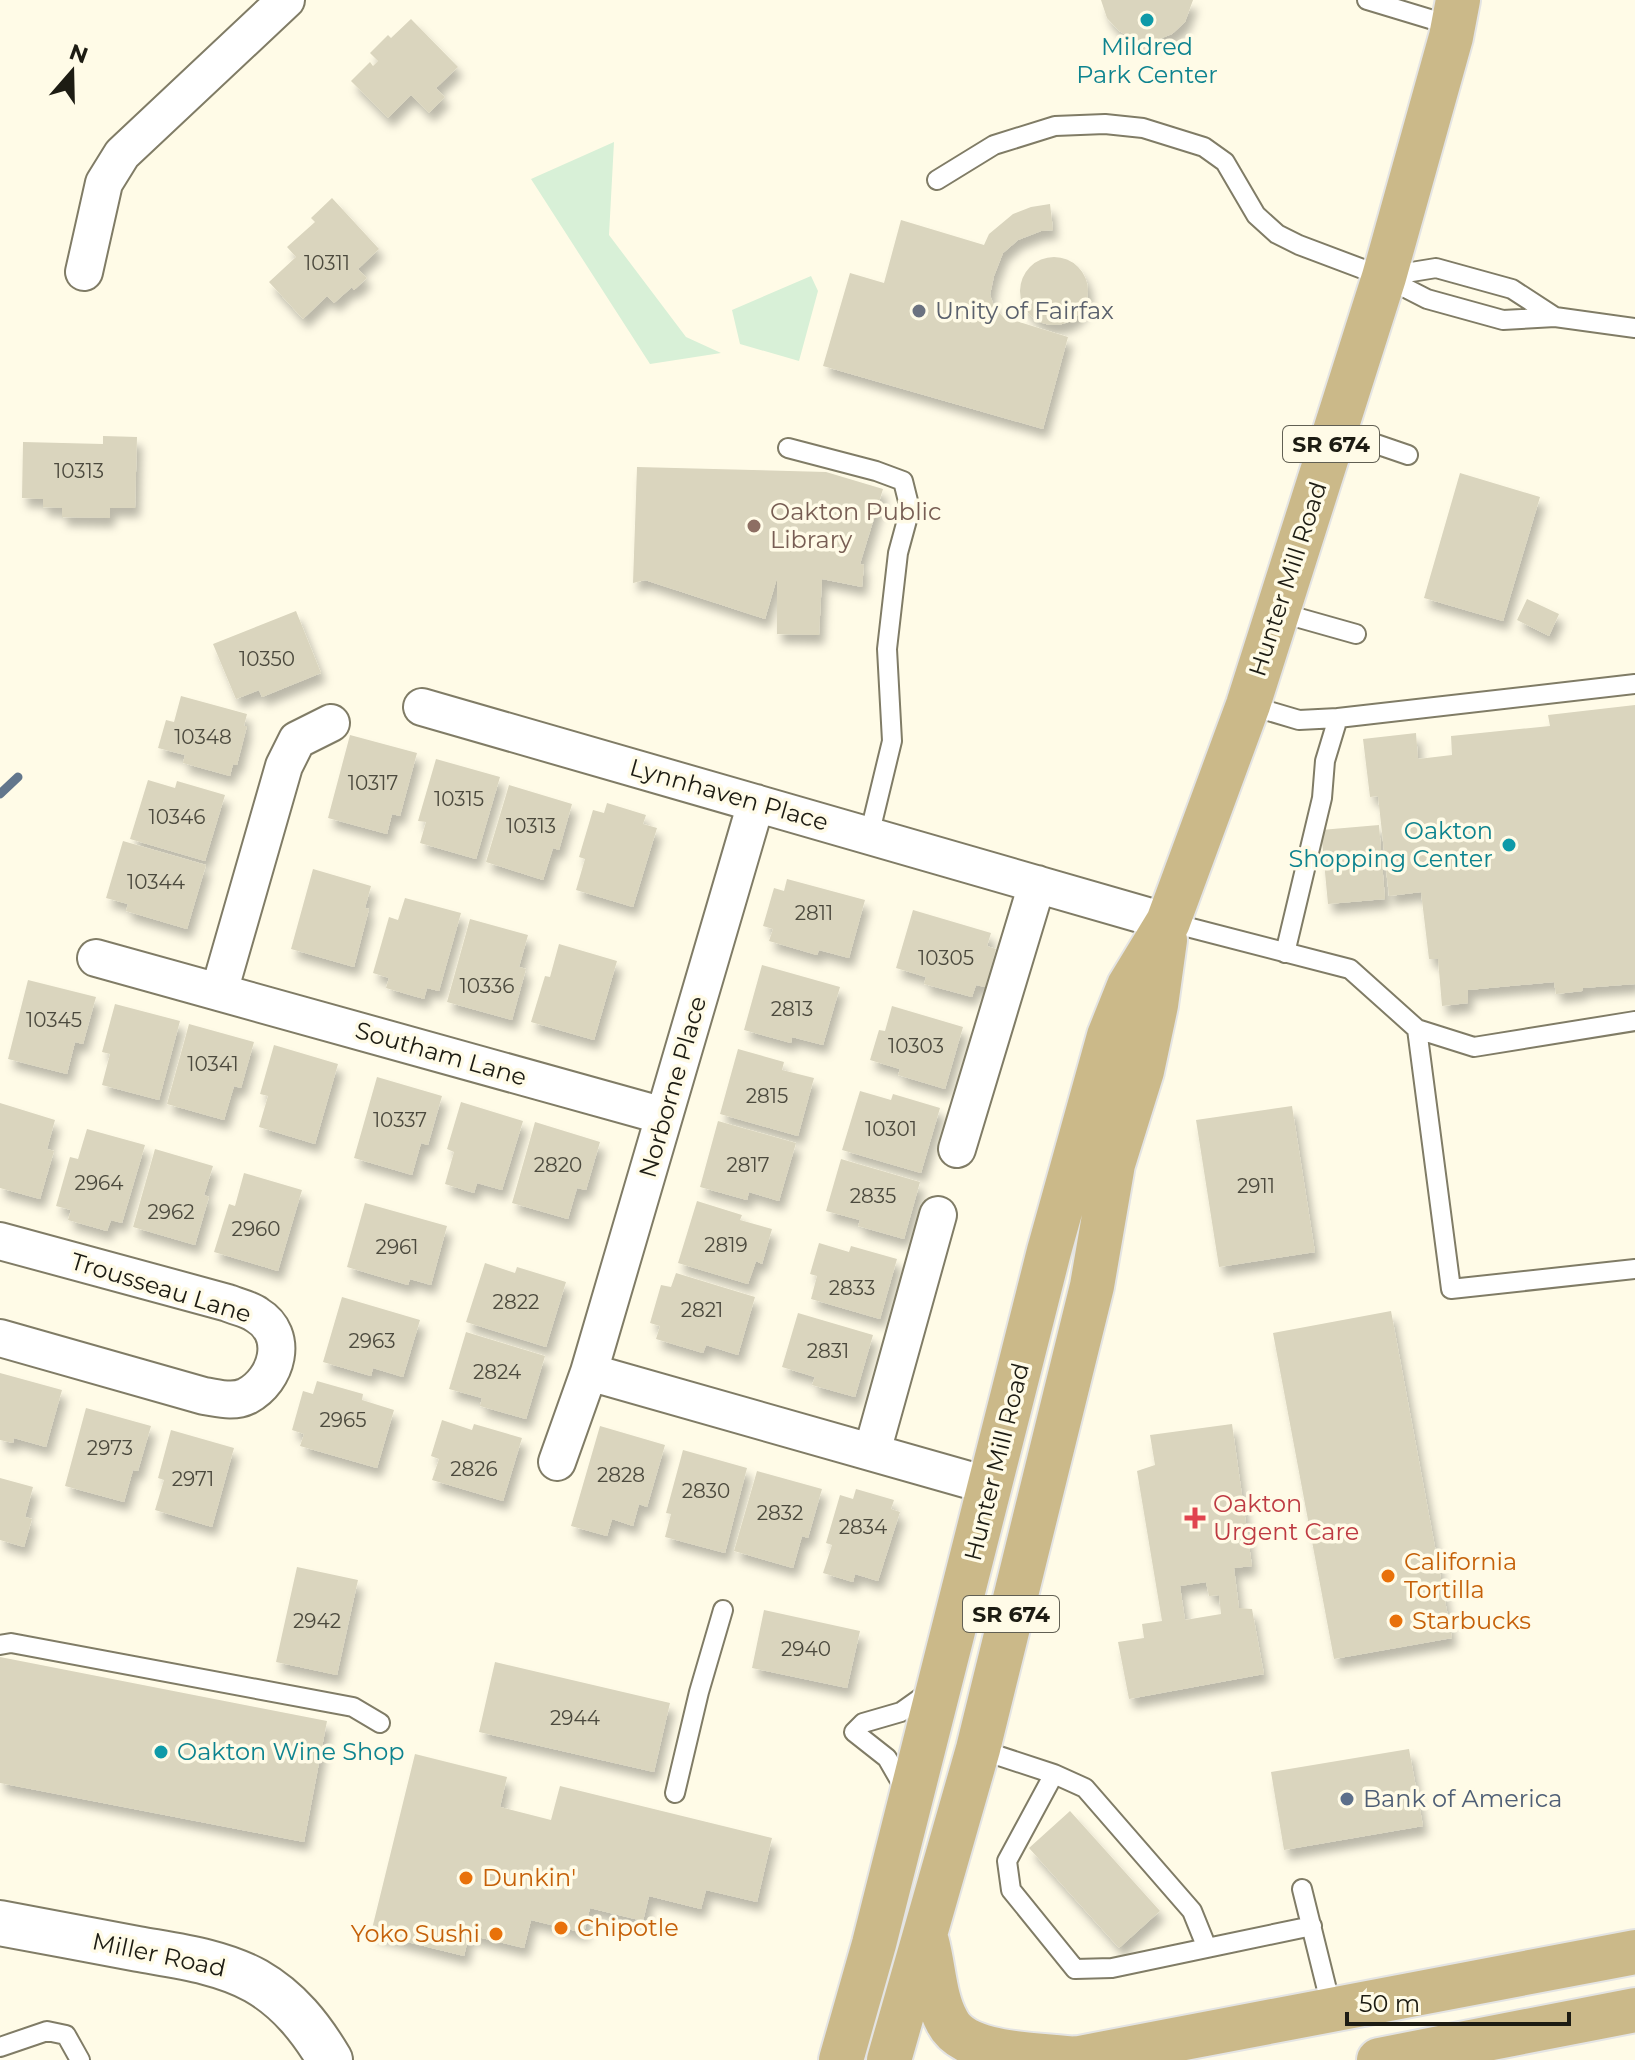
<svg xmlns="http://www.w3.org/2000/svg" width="1635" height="2060" font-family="Montserrat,sans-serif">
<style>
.green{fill:#d8f0d7}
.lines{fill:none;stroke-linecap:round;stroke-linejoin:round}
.stream{stroke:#62768c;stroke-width:9}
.building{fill:#dad5be;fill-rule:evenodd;filter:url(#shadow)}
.service-casing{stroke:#807c66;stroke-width:22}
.minor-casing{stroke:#807c66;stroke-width:40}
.tertiary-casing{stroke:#807c66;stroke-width:48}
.primary-casing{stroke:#e4e4e3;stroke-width:48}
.service{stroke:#fff;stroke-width:18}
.minor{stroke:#fff;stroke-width:36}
.tertiary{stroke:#fff;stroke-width:44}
.primary{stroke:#cbb989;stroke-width:44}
.culture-dot{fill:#0f9aa8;stroke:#fffbe7;stroke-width:3}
.worship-dot{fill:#6b7280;stroke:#fffbe7;stroke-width:3}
.education-dot{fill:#8d6e63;stroke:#fffbe7;stroke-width:3}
.health-dot{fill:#e0444e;stroke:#fffbe7;stroke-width:3}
.food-dot{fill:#e8710a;stroke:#fffbe7;stroke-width:3}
.service-dot{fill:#5c6f8a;stroke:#fffbe7;stroke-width:3}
.labels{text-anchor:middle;stroke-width:7;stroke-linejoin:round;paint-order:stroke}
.number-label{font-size:20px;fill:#4c4a3e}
.shield{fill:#fffbe7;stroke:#615f53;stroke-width:2}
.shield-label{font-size:22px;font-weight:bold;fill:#1d1c13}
.culture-label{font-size:24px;fill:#0d838f;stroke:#fffbe7}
.worship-label{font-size:24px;fill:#5b616d;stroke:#fffbe7;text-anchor:start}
.education-label{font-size:24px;fill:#785e54;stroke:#fffbe7;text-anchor:start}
.street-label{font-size:24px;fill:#1d1c13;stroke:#fffbe7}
.health-label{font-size:24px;fill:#be3a42;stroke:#fffbe7;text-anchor:start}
.food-label{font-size:24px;fill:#c56008;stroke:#fffbe7;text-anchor:start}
.service-label{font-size:24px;fill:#4e5e75;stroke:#fffbe7;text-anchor:start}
</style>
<defs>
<filter id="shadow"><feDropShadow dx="5" dy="9" stdDeviation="4" flood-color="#0004"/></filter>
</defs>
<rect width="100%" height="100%" fill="#fffbe7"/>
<!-- green -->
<path class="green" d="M614,142L609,235L686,337L721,353L650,364L531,179Z
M811,276L818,291L799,361L740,344L732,310Z"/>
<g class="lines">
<!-- stream -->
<path class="stream" d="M0,794L18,777"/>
</g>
<!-- building -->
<path class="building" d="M1101,0H1193L1185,22L1172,34L1154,41L1136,40L1119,31L1107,18Z
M411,19L458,67L436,88L445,97L429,113L411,95L388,118L351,81L370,62L373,66L378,61L370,53L388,35L391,38Z
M332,198L379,249L358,269L367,278L354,290L352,287L334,303L327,296L303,319L269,282L296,257L287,247L315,222L311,218Z
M1050,204L1053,230L1041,231L1018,240L1003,253L994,276L990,295L994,306L1003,317L1068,337L1043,429L823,366L850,273L884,283L901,220L984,245L989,234L1013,214L1031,207Z
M1020 291a34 34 0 1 1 68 0a34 34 0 1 1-68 0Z
M103,436L137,437L135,508H110V518L62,517V508L43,507V499L22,498L23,442L103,444Z
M637,467L826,472L883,489L860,564L864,565L862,587L822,579L819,635L777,634V578L765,619L645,580L633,583Z
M1460,473L1540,497L1503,621L1424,598Z
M1527,599L1559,614L1549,636L1517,620Z
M296,611L321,673L262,697L259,690L236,699L213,644Z
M181,696L247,714L244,726H247L237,765L233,764L230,776L183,763L185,755L158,748L166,720L174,722Z
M1635,705V984L1583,988L1582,991L1556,994L1554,982L1468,990V1003L1442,1006L1438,959H1429L1421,892L1389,896L1378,796L1370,797L1363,739L1416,733L1418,759L1452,755L1451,736L1550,726L1548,715Z
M350,735L417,753L400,816L392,814L387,834L328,818Z
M436,759L500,777L476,859L420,843L426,822L418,821Z
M148,780L175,788L177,781L225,795L205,861L130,839Z
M509,785L572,804L559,850L553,848L543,880L486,862Z
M607,803L646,815L643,824L657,828L633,907L576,890L585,859L579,857L593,810L604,813Z
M1379,825L1385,899L1328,904L1321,830Z
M123,841L206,865L187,929L126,911L128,904L106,898Z
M313,869L371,886L365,908L369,909L354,967L291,949Z
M787,879L865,900L849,958L819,950L817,955L769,941L773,929L763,926L774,888L784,891Z
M405,898L461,913L439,991L427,988L424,999L386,988L389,978L373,973L389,917L398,920Z
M913,910L991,933L987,946L996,949L985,987L976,985L972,997L924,984L926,977L896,968Z
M470,919L528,935L519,967L526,969L512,1020L447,1002Z
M559,944L617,961L594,1040L531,1022L545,976L550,977Z
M762,965L840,987L823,1045L792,1037L791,1043L744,1030Z
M28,980L96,997L83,1044L75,1042L67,1074L8,1059Z
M115,1004L180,1021L159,1100L102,1085L110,1054L102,1052Z
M892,1006L963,1027L945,1089L898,1075L900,1069L870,1060L879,1030L885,1031Z
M189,1024L254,1042L241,1088L234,1086L224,1120L167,1104Z
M274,1045L338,1064L315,1144L259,1127L268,1096L260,1094Z
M738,1049L784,1062L782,1070L814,1078L798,1136L720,1114Z
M377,1077L442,1096L428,1145L421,1143L412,1175L354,1158Z
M860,1091L891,1100L893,1094L940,1108L921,1173L842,1150Z
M461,1102L523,1121L502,1190L477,1183L474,1193L445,1184L454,1152L447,1149Z
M0,1103L55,1120L47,1149L54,1151L40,1199L0,1188Z
M1292,1106L1315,1252L1219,1267L1196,1120Z
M718,1121L796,1143L779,1201L749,1192L747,1200L700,1187Z
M535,1122L600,1142L586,1190L577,1188L568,1219L512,1203Z
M87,1129L145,1145L122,1223L111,1220L107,1231L68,1220L71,1210L56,1206L70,1157L78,1159Z
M155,1149L213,1166L204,1195L209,1197L195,1245L133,1227Z
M841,1159L920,1182L904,1239L858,1226L860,1220L826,1211Z
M244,1173L302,1190L278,1271L214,1252L229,1204L235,1206Z
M697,1201L742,1215L740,1220L772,1229L762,1264L756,1261L748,1284L678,1263Z
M365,1203L447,1226L431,1285L410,1279L408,1285L347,1267Z
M819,1243L849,1252L851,1246L897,1259L880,1319L811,1299L817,1276L810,1274Z
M485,1263L515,1273L517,1267L566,1282L546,1347L466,1322Z
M676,1273L755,1297L738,1355L706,1345L703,1353L656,1339L660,1326L650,1323L661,1285L671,1287Z
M342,1297L420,1320L403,1377L373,1368L371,1376L323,1362Z
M1391,1311L1452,1638L1334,1659L1273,1333Z
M798,1313L873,1335L855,1397L812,1385L815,1377L782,1367Z
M466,1332L545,1356L526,1419L480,1406L482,1398L449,1389Z
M0,1373L62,1390L46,1447L14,1438L13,1443L0,1440Z
M317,1381L363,1394L362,1400L394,1410L377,1468L300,1446L304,1434L292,1430L303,1391L313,1394Z
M86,1408L151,1426L138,1471L133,1470L124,1502L65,1486Z
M442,1420L472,1430L474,1424L522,1438L503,1501L432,1480L439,1459L431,1456Z
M1232,1424L1252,1566L1234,1568L1239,1608L1252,1609L1264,1674L1129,1699L1118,1642L1144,1638L1142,1624L1162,1621L1137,1471L1155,1465L1150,1435ZM1206,1582L1209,1596L1219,1595L1221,1614L1185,1620L1180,1586Z
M600,1426L665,1445L647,1507L639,1504L633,1526L612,1519L607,1536L571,1526Z
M171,1430L234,1448L212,1527L155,1510L164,1480L158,1478Z
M683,1450L747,1468L725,1553L665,1537L671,1514L666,1513Z
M757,1471L822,1489L808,1538L802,1536L793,1568L734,1551Z
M0,1478L33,1487L25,1517L32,1519L24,1547L0,1540Z
M856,1489L894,1500L891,1509L900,1512L878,1581L855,1574L853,1582L823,1573L832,1545L826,1543L840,1495L853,1499Z
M297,1567L358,1580L337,1675L276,1662Z
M764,1610L860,1631L847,1688L752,1668Z
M0,1657L327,1721L304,1842L0,1783Z
M495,1662L670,1703L654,1772L479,1732Z
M1409,1749L1423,1826L1284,1850L1271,1772Z
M415,1754L507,1777L500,1807L551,1820L560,1786L772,1838L757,1902L706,1890L701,1909L649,1896L643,1921L590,1908L584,1933L531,1920L524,1948L469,1935L464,1956L371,1933Z
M1070,1811L1160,1911L1119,1948L1029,1848Z"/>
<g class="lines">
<!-- service casing -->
<g class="service-casing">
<path id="service" d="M1367,0L1453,26
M937,180L994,145L1055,126L1105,124L1143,128L1204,147L1225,162L1256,215L1277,234L1299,245L1384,277L1427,299L1503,320L1555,317L1635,328
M1387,276L1436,268L1512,289L1555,317
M1335,430L1408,455
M788,448L876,471L903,481L910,509L898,553L887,649L892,741L869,836
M1278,612L1356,634
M1248,705L1299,720L1338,718
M1168,922L1350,969L1417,1029L1451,1289L1635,1269
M1285,953L1322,798L1325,761L1338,718L1635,684
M1417,1029L1474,1047L1635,1021
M0,1645L11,1643L353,1707L380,1723
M978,1749L1054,1774
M906,1791L887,1758L854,1732L863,1723L901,1712L932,1690
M675,1793L699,1692L723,1610
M1302,1889L1332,2010
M1207,1948L1112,1968L1075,1969L1011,1890L1007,1861L1054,1774L1085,1788L1192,1911L1207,1948L1312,1926
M0,2047L47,2031L66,2035L80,2060"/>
</g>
<!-- minor casing -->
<g class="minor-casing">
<path id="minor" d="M84,272L104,183L122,154L286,0
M422,707L1168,922
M96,958L664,1116
M219,992L284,766L297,740L331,723
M957,1149L1037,884
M0,1241L228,1303C237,1307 249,1309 257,1315C290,1335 277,1380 247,1396C233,1403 218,1398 204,1396L0,1338
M589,1372L990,1486
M872,1452L938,1215
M557,1462L589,1372L756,803"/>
</g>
<!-- tertiary casing -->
<g class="tertiary-casing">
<path id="tertiary" d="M0,1923C46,1932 92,1940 138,1949C177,1956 220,1961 256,1981C289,2000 311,2028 330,2060"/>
</g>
<!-- primary casing -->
<g class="primary-casing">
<path id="primary" d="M927,1942C934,1968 934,1997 947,2021C964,2057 1040,2054 1075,2059
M841,2060L874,1944L1049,1251L1109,1036L1129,986L1168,922L1248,705L1384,277L1451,37L1458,0
M889,2060L978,1749L1092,1286L1113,1164L1142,1071L1156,1005L1165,940
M1069,2060L1635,1952
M1379,2060L1635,2010"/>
</g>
<!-- service -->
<use href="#service" class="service"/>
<!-- minor -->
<use href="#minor" class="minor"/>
<!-- tertiary -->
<use href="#tertiary" class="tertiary"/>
<!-- primary -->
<use href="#primary" class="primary"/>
</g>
<!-- markers -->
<g class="culture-dot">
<circle cx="1147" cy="20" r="8"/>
<circle cx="1509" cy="845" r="8"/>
<circle cx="161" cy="1752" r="8"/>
</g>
<circle class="worship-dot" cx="919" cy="311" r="8"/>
<circle class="education-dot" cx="754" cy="526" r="8"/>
<path class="health-dot" d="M1191 1506h8v8h8v8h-8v8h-8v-8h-8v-8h8z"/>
<g class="food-dot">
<circle cx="1388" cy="1576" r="8"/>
<circle cx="1396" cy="1621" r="8"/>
<circle cx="466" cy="1878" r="8"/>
<circle cx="561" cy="1928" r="8"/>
<circle cx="496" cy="1934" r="8"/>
</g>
<circle class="service-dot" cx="1347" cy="1799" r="8"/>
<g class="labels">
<!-- number labels -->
<g class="number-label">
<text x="327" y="270">10311</text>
<text x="79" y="478">10313</text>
<text x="267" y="666">10350</text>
<text x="203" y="744">10348</text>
<text x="373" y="790">10317</text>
<text x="459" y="806">10315</text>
<text x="177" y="824">10346</text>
<text x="531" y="833">10313</text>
<text x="156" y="889">10344</text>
<text x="814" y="920">2811</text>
<text x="946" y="965">10305</text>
<text x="487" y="993">10336</text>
<text x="792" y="1016">2813</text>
<text x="54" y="1027">10345</text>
<text x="916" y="1053">10303</text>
<text x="213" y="1071">10341</text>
<text x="767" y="1103">2815</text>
<text x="400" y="1127">10337</text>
<text x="891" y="1136">10301</text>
<text x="558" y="1172">2820</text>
<text x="748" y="1172">2817</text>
<text x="99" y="1190">2964</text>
<text x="1256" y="1193">2911</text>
<text x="873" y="1203">2835</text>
<text x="171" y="1219">2962</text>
<text x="256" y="1236">2960</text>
<text x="726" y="1252">2819</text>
<text x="397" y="1254">2961</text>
<text x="852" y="1295">2833</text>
<text x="516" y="1309">2822</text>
<text x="702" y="1317">2821</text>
<text x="372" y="1348">2963</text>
<text x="828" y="1358">2831</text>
<text x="497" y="1379">2824</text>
<text x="343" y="1427">2965</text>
<text x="110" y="1455">2973</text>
<text x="474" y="1476">2826</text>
<text x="621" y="1482">2828</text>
<text x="193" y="1486">2971</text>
<text x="706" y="1498">2830</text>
<text x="780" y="1520">2832</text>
<text x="863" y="1534">2834</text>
<text x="317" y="1628">2942</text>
<text x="806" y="1656">2940</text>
<text x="575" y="1725">2944</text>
</g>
<!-- shield labels -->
<g class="shield">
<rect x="1283" y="426" width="96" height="36" rx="6"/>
<rect x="963" y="1596" width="96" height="36" rx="6"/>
</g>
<g class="shield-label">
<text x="1331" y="452">SR 674</text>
<text x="1011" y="1622">SR 674</text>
</g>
<!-- culture labels -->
<g class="culture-label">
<text x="1147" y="55">Mildred<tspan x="1147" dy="28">Park Center</tspan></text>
<text x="1493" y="839" text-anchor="end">Oakton<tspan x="1493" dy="28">Shopping Center</tspan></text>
<text x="177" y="1760" text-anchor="start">Oakton Wine Shop</text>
</g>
<!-- worship labels -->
<g class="worship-label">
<text x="935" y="319">Unity of Fairfax</text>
</g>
<!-- education labels -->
<g class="education-label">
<text x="770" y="520">Oakton Public<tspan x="770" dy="28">Library</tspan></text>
</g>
<!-- street labels -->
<g class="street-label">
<text transform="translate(1288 579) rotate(-72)" y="8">Hunter Mill Road</text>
<text transform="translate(729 795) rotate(16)" y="8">Lynnhaven Place</text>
<text transform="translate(441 1054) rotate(16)" y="8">Southam Lane</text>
<text transform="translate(673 1087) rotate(-74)" y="8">Norborne Place</text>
<text transform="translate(161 1288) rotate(17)" y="8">Trousseau Lane</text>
<text transform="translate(997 1462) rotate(-76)" y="8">Hunter Mill Road</text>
<text transform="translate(159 1955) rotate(12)" y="8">Miller Road</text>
</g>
<!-- health labels -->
<g class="health-label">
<text x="1213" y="1512">Oakton<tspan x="1213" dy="28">Urgent Care</tspan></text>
</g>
<!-- food labels -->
<g class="food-label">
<text x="1404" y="1570">California<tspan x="1404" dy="28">Tortilla</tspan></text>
<text x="1412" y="1629">Starbucks</text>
<text x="482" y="1886">Dunkin'</text>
<text x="577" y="1936">Chipotle</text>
<text x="480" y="1942" text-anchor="end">Yoko Sushi</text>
</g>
<!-- service labels -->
<g class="service-label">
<text x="1363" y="1807">Bank of America</text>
</g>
</g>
<!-- north arrow -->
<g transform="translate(72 72) rotate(20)" stroke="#fffbe7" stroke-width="6" paint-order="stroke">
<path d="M0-6L14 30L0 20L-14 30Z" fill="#1d1c13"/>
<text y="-12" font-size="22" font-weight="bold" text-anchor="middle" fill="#1d1c13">N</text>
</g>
<!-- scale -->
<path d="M1347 2012v12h222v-12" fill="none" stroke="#1d1c13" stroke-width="4"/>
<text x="1359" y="2012" font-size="24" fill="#1d1c13" stroke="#fffbe7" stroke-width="6" paint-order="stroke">50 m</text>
</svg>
